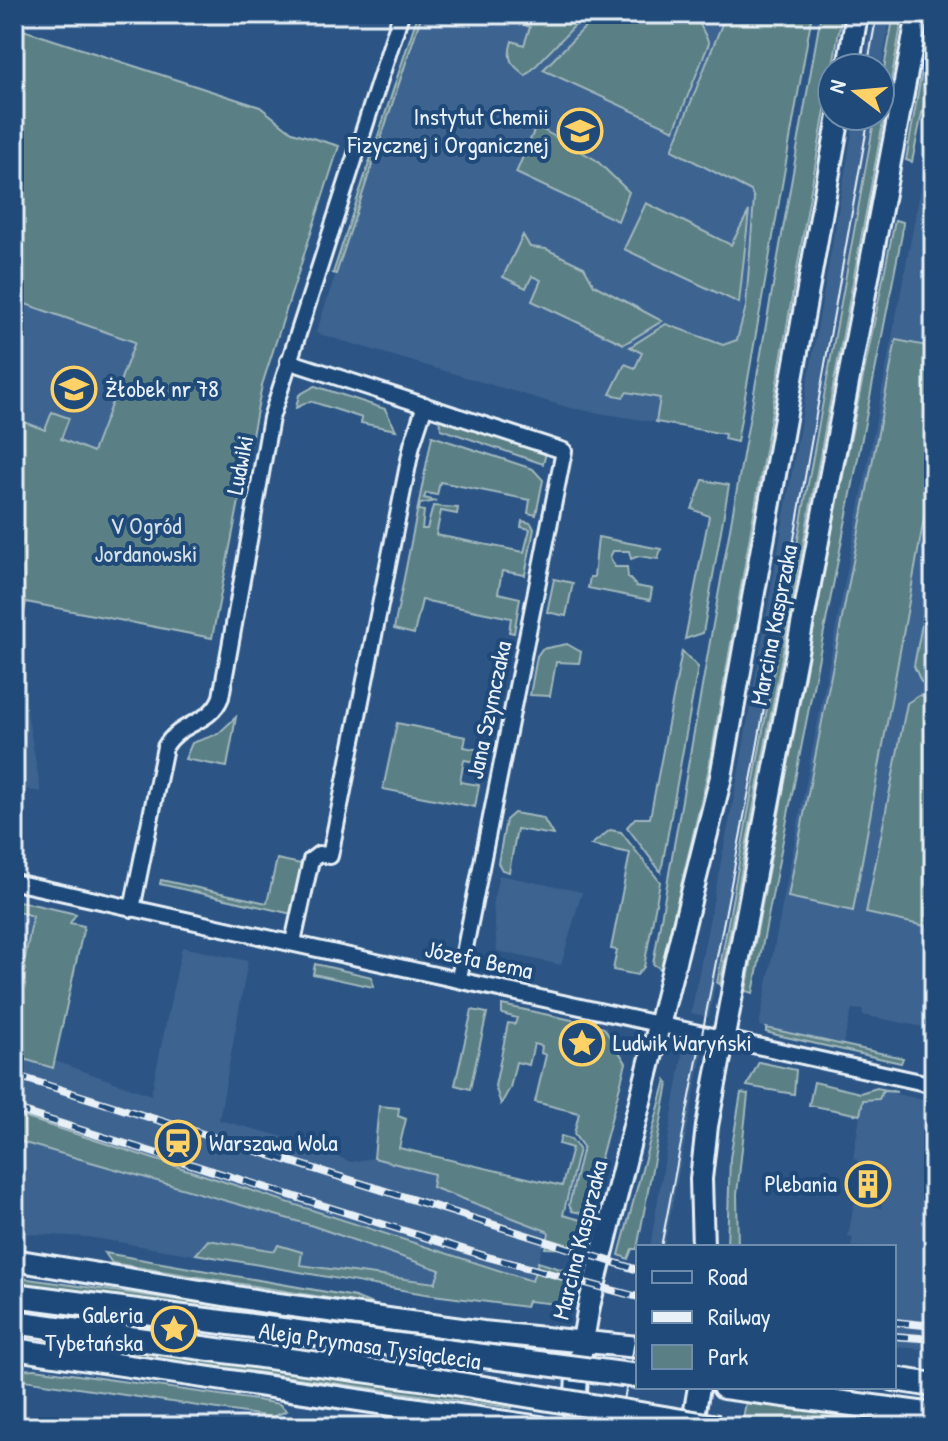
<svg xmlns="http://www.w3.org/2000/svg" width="948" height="1441" font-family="'Patrick Hand',sans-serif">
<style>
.built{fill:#3c6390}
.green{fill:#5a7f84;stroke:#a1b8be;stroke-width:2}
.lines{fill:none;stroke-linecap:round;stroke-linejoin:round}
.street-casing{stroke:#e8f1f8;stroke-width:20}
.secondary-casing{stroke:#e8f1f8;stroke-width:26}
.primary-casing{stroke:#e8f1f8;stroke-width:28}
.street{stroke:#1f4a7a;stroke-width:14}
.secondary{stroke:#1f4a7a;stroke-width:20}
.primary{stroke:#1f4a7a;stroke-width:22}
.tram{stroke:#e8f1f8;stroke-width:2}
.rail-casing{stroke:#e8f1f8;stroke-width:8}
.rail{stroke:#1f4a7a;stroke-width:5;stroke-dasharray:15;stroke-linecap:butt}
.primary-bridge-casing{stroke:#e8f1f8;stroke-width:28;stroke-linecap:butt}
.primary-bridge{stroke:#1f4a7a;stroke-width:22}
.labels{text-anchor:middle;stroke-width:8;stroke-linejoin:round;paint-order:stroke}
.poi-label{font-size:24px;fill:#e8f1f8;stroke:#1f4a7a;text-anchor:end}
.street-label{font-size:24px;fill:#e8f1f8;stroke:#1f4a7a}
.park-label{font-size:24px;fill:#d3e0e7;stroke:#1f4a7a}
</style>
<rect width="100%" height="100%" fill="#2c5585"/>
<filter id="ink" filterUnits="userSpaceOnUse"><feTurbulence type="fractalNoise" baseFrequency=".0125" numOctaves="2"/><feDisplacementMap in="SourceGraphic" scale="16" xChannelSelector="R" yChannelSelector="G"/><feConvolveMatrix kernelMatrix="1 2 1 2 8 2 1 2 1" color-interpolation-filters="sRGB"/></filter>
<g filter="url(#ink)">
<!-- built -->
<path class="built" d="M422,14H798L720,433L570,408L316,333Z
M873,14H891L880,75V68H863Z
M855,116H873L709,1017L691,1013L737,781Z
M934,120V1029L862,1015L863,1010L852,1009L843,1044L759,1026Z
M14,300L143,344L119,462L60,439L68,418L53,412L45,430L14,418Z
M14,666L19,667L41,792L24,789L14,833Z
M499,875L582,892L561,965L497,951L493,901Z
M14,911L33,915L14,1017Z
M182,947L248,961L219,1120L303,1142L351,1162L374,1158L435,1174L433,1188L547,1231L533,1281L444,1254L435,1283L425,1294L88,1237L14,1233V1056L52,1067L55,1061L151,1095Z
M684,1045L703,1049L664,1247H650Z
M883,1091L934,1102V1350L894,1347V1247H851L853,1238L848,1237L854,1204L881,1208L886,1178L875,1175V1169L857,1166L858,1160L853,1159L863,1099Z"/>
<!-- green -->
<path class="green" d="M418,14H422L336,274L333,273Z
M517,14H586L526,76C511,64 506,60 512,41L524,45L530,27L514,21Z
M598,14H695L709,43L674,130L543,70Z
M726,14H812L737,442L724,439L725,434L656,422L660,398L627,392L623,397L610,394L625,364L635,368L642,353L630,347L666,324L723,345L737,340L746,306L754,199L751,191L672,150Z
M821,14H842L709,768L661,969L653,964Z
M894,14H903L893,70L720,984L717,983L875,116H880V90Z
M932,14L934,55L912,162L906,160Z
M14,27L260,107L292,132L339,146L262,385L212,638L26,602L19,638L14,644V418L45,430L52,412L69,418L61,439L93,452L135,342L14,300Z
M536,126L596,160L629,192L618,221L516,173Z
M646,203L731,245L749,211L739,303L624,249Z
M895,220L903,222L902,234L753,993L746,991L833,525Z
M523,235L530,247L546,249L584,267L594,285L662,321L624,344L532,301L541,280L532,276L526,288L503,277Z
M896,340L927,346L934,377V463L853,911L788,897Z
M315,386L385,409L396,430L361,423L362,418L310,401L296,408L299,395Z
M439,417L546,453L543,464L441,429Z
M432,436L533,469L543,480L536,515L528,513L530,500L440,482L437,495L426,493L424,498L436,501L420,504L419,510L424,511L422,529H427L433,506L458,508L457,514L441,511L436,535L524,552L530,529L521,527L522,521L531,523L534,529L525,575L502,571L498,593L520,598L514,633L509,632L511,618L422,600L414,634L394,629Z
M703,480L729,485L703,633L685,639L709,516L692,509Z
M598,537L661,549L658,559L639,556L631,559L629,551H613L610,557L615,567H627L628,577L636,586L652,589L650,600L588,588L590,577H594Z
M554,579L573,583L566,616L547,612Z
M934,587V685L921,682L914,666L928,592Z
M567,644L581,652L579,663L556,662L550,696L530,695L537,656L542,649Z
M682,651L698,667L661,872L627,827L635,818H650Z
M920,695L934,699V928L866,913L907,703Z
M236,717L227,767L185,759L192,743L218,734Z
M397,723L466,737L464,747L480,750L483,763L464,760L460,782L479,785L475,807L383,789Z
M514,813L543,818L553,835L517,829L509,872L502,870L498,863L506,820Z
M610,830L621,832L660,882L644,967L637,975L613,970L617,950L611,949L630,853L591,845Z
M277,859L301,864L302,868L292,914L160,884L161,880L267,903Z
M14,900L76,914L70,923L84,926L53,1068L14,1056V1017L33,916L14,911Z
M315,964L372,977L373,987L313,974Z
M502,1005L586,1023L576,1038L585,1058L593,1054L596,1046L588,1034L590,1024L604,1028L626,1063L586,1214L572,1211L569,1205L583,1147L574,1134L579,1113L535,1102L546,1055L541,1053L542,1046L534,1044L529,1065L516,1062L510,1088L501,1104L495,1086L508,1023L515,1024L517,1018L502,1014Z
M472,1010L487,1013L470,1089L455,1085Z
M766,1028L903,1058L901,1063L777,1035L766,1032Z
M759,1062L796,1070L794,1094L747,1086Z
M666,1080L668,1084L637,1249H632L628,1259L619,1255Z
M814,1082L860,1093L877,1088L897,1092L883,1091L879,1099L863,1100L860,1115L809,1105Z
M741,1093L748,1094L737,1194L738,1247H727L730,1158Z
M379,1106L399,1108L398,1116L406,1119L399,1148L562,1186L572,1148L559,1144L561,1136L571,1139L579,1149L563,1215L585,1221L580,1249L545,1248L549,1233L547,1231L432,1187L434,1174L374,1158Z
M14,1114L532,1281L538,1262L573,1273L566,1301L557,1304L528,1301L526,1307L425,1294L196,1254L208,1240L275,1251L278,1245L302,1252L300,1265L435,1283L440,1270L310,1225L14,1140Z
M105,1253L355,1297L377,1306L112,1263Z
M14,1277L520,1348V1351L14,1282Z
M14,1332L513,1403L512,1408L14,1338Z
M35,1369L256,1400L279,1404L287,1411L272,1417L17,1379L18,1370Z
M746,1402L934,1426V1427H802L743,1419Z"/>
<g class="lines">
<!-- street casing -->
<g class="street-casing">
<path id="street" d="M288,361L564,451L459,978
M14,882L934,1085
M132,909L165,747C180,721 210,725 221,697L271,418L401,14
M293,942L311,860L319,854L330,856L412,445L425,405"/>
</g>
<!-- secondary casing -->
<g class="secondary-casing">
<path id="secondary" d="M848,68L857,14
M703,1247L701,1179L707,1126L918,14
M14,1260L278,1304L483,1332L638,1347
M14,1349L540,1427
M574,1427L577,1376L589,1306L721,777L839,116
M692,1427L699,1387"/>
</g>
<!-- primary casing -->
<g class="primary-casing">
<path id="primary" d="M894,1379L934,1385
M724,1387L934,1415"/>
</g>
<!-- street -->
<use href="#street" class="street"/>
<!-- secondary -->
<use href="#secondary" class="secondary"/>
<!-- primary -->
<use href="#primary" class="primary"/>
<!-- tram -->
<path class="tram" d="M867,68L877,14
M661,1247L754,765L869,116
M619,1427L638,1325"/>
<!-- rail casing -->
<g class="rail-casing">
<path id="rail" d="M14,1075L638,1270
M14,1109L488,1257L638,1297
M894,1322L934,1326
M894,1336L934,1339"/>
</g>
<!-- rail -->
<use href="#rail" class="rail"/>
<!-- primary-bridge casing -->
<g class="primary-bridge-casing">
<path id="primary-bridge" d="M14,1295L638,1376
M14,1322L442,1381L718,1427"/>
</g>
<!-- primary-bridge -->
<use href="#primary-bridge" class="primary-bridge"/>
</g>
</g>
<!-- icons -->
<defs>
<g id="university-ring" transform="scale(2.3)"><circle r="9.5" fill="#1f4a7a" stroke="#ffd166" stroke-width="1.5"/><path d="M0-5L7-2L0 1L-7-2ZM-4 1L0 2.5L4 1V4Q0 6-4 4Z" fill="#ffd166"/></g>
<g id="school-ring" transform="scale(2.3)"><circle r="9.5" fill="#1f4a7a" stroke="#ffd166" stroke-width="1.5"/><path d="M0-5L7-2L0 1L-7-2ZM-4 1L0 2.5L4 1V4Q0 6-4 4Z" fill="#ffd166"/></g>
<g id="sight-ring" transform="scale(2.3)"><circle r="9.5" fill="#1f4a7a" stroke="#ffd166" stroke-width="1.5"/><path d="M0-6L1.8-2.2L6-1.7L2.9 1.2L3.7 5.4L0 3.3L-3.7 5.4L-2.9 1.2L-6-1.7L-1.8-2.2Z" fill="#ffd166"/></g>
<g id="station-ring" transform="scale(2.3)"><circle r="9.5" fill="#1f4a7a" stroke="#ffd166" stroke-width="1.5"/><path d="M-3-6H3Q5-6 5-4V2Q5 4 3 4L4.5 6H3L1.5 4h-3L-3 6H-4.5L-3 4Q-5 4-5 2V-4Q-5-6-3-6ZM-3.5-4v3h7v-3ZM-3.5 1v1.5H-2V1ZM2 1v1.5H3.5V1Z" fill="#ffd166"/></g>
<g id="building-ring" transform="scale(2.3)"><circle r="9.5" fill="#1f4a7a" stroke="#ffd166" stroke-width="1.5"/><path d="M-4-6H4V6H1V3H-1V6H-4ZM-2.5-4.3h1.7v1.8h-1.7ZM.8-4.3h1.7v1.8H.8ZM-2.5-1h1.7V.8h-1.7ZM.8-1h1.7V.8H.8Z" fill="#ffd166"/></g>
</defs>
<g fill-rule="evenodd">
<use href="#university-ring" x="580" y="131"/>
<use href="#school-ring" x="74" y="389"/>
<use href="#sight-ring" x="582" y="1043"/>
<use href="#station-ring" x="178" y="1143"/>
<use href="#building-ring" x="868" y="1184"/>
<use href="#sight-ring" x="174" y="1329"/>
</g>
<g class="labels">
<!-- poi labels -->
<g class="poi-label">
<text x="549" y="125">Instytut Chemii<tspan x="549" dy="28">Fizycznej i Organicznej</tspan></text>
<text x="105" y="397" text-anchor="start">Żłobek nr 78</text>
<text x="613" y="1051" text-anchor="start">Ludwik Waryński</text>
<text x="209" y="1151" text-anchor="start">Warszawa Wola</text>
<text x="837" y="1192">Plebania</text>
<text x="143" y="1323">Galeria<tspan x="143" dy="28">Tybetańska</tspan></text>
</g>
<!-- street labels -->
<g class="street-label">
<text transform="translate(240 465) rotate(-79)" y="8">Ludwiki</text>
<text transform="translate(774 625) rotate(-79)" y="8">Marcina Kasprzaka</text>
<text transform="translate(489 710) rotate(-78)" y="8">Jana Szymczaka</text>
<text transform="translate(479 960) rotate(12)" y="8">Józefa Bema</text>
<text transform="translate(580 1240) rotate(-76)" y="8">Marcina Kasprzaka</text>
<text transform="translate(370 1346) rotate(8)" y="8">Aleja Prymasa Tysiąclecia</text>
</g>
<!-- park labels -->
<g class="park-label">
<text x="146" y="534">V Ogród<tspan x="146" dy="28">Jordanowski</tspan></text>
</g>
</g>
<!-- margin -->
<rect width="948" height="1441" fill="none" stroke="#1f4a7a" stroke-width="48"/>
<rect x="24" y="24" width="900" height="1393" fill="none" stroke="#e8f1f8" stroke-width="3" filter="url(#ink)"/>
<!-- legend -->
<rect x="636" y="1245" width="260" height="144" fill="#1f4a7a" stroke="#6f8dac" stroke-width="2"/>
<rect x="652" y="1271" width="40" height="12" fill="#1f4a7a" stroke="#6f8dac" stroke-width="2"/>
<text x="708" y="1285" font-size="24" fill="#e8f1f8">Road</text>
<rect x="652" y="1311" width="40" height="12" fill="#e8f1f8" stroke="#6f8dac" stroke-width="2"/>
<text x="708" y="1325" font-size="24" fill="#e8f1f8">Railway</text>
<rect x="652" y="1345" width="40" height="24" fill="#5a7f84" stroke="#6f8dac" stroke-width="2"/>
<text x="708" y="1365" font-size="24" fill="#e8f1f8">Park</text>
<!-- north arrow -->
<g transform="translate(856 92) rotate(286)"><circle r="38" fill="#1f4a7a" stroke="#6f8dac" stroke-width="2"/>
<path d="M0-6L14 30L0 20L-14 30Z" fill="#ffd166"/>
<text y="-12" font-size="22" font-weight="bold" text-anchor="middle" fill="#e8f1f8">N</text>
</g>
</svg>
